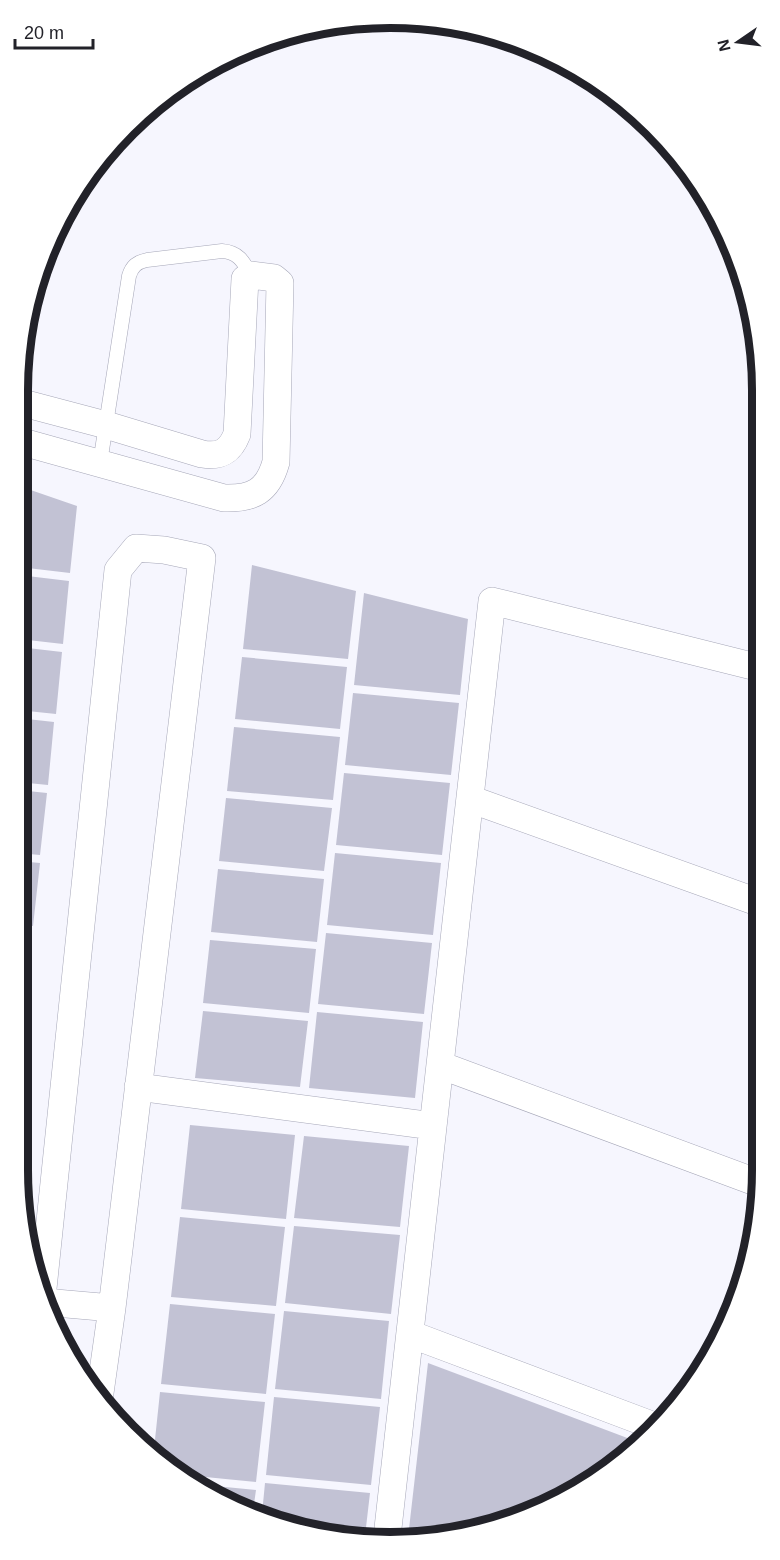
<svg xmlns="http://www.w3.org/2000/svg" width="780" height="1560" font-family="Helvetica,sans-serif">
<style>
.building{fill:#c2c2d4}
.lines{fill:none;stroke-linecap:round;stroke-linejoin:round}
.service-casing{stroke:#a6a7b8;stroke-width:15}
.minor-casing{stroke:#a6a7b8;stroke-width:28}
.service{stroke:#fff;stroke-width:14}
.minor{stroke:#fff;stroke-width:27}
.rim{fill:none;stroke:#222229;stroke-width:8}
</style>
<rect width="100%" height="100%" fill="#f6f6fe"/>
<!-- building -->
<path class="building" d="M19,486L77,506L70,573L19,567Z
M252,565L356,591L348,659L243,649Z
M19,575L69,581L63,644L19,639Z
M364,593L468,619L460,695L354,685Z
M19,647L62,652L56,714L18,710Z
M242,657L347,667L340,729L235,719Z
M353,693L459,703L451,775L345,765Z
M18,718L54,722L48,785L18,782Z
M234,727L340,737L333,800L227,791Z
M344,773L450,783L442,855L336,845Z
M18,790L47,793L40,855L18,853Z
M226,798L332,808L324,871L219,861Z
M335,853L441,863L433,935L327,925Z
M18,861L40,863L33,926L18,924Z
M218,869L324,879L317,942L211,932Z
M18,933L32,934L26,997L18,996Z
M326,933L432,943L424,1014L318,1004Z
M210,940L316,949L309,1013L203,1003Z
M18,1004L24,1005L20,1053H18Z
M203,1011L308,1021L300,1087L195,1078Z
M317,1012L423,1022L415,1098L309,1088Z
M190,1125L295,1135L286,1219L181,1209Z
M304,1136L409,1146L400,1227L294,1218Z
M180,1217L285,1227L276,1306L171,1297Z
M294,1226L400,1235L391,1314L285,1303Z
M170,1304L275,1314L266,1394L161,1384Z
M284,1311L389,1321L381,1399L275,1389Z
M428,1363L630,1439L624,1454L554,1504L438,1539L409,1529Z
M160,1392L265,1402L256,1482L185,1475L154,1449Z
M274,1397L380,1407L371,1485L266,1475Z
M265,1483L370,1493L365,1536L317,1535L262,1514Z
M195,1484L256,1490L253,1511L204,1492Z"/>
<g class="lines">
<!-- service casing -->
<g class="service-casing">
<path id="service" d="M100,463L129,276C132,266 137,262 147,260L222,251C238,252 243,261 251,275"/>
</g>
<!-- minor casing -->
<g class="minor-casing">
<path id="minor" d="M19,441L224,498C253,499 268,491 276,462L280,283L274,278L251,275L245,279L237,434C230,452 220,457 202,454L106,425L19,402
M470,799L760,903
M440,1065L761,1184
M138,1087L433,1126
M42,1298L118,570L136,548L164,550L202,558L112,1308L99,1400
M44,1302L112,1308
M410,1334L657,1427
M387,1537L492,601L760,668"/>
</g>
<!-- service -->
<use href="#service" class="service"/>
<!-- minor -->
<use href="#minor" class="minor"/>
</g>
<!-- crop -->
<path d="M0 0H780V1560H0ZM390 28H390A362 362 0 0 1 752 390V1170A362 362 0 0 1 390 1532H390A362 362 0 0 1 28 1170V390A362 362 0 0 1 390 28Z" fill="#fff" fill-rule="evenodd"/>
<path class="rim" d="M390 28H390A362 362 0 0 1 752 390V1170A362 362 0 0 1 390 1532H390A362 362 0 0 1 28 1170V390A362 362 0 0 1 390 28Z"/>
<!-- north arrow -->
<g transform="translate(738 42) rotate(256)" stroke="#ffffff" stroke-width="4.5" paint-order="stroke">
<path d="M0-4.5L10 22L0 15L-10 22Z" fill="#222229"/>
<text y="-9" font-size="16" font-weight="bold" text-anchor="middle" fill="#222229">N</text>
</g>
<!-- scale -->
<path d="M15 39v9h78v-9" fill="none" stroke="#222229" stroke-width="3"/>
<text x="24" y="39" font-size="18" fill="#222229" stroke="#ffffff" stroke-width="4.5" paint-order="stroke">20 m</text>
</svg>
